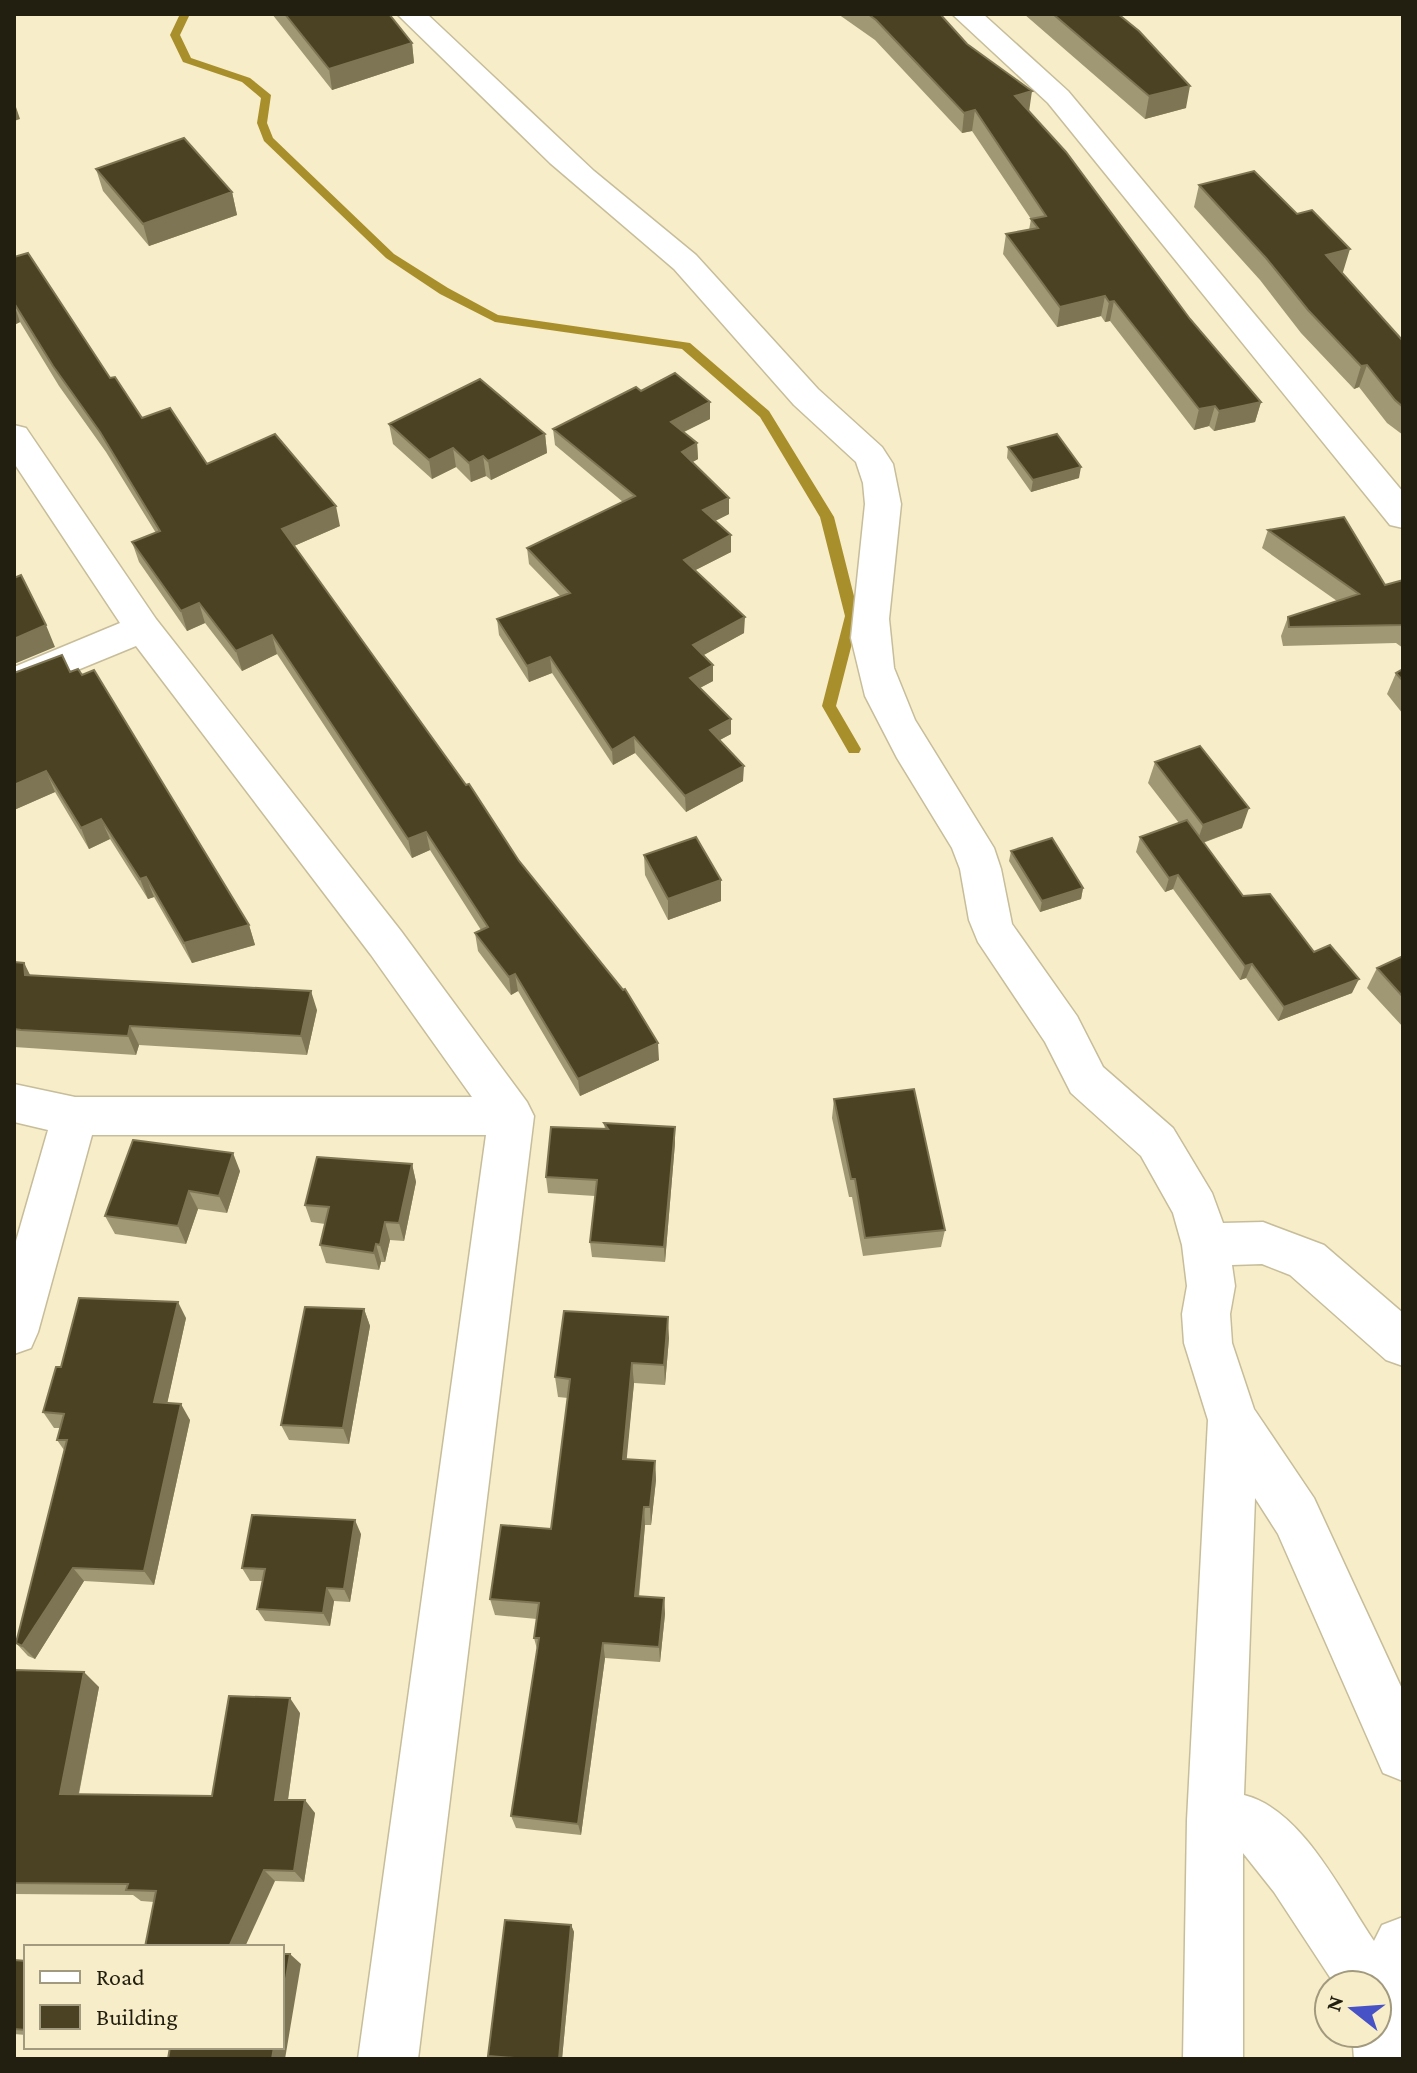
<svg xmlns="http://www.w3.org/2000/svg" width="1417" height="2073" font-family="'Crimson Pro',serif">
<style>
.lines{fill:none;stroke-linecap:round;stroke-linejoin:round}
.stream{fill:#a88f2b;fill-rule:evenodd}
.minor-casing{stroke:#c7bd9a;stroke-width:3}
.minor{fill:#fff;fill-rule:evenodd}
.wall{fill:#a09875}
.shaded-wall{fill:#7e7554}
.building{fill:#4a4222;stroke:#7e7554;stroke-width:2}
</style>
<rect width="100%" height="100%" fill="#f7edc8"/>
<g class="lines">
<!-- stream -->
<path class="stream" d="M180,14H190L180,35L191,58L250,78L271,95L267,123L273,138L394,254L448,288L498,315L690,343L769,411L834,517L859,616L836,706L861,749L859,753H849L822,706L845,616L820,517L760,417L682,349L495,322L440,294L386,258L264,141L257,123L261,98L242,82L183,62L170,35Z"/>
<!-- minor casing -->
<g class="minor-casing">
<path id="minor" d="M397,14H427L594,171L696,255L818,389L882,447L893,464L901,504L889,619L894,668L915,720L994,848L1001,869L1012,924L1077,1016L1103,1067L1173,1128L1212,1193L1223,1223L1263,1222L1324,1245L1403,1313V1366L1386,1360L1290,1275L1262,1264L1232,1265L1235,1286L1230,1314L1232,1343L1254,1409L1314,1498L1403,1691V1781L1383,1773L1278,1534L1255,1498L1244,1795C1302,1809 1342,1894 1374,1941L1382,1925L1403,1917V2059H1354L1352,2033H1377V1985H1335L1274,1892L1243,1853V2059H1183L1187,1820L1208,1420L1184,1343L1182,1314L1187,1286L1182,1245L1173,1213L1141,1156L1071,1093L1045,1042L978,942L969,920L960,869L952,848L897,758L865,696L851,638L865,504L863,483L856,462L794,405L674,269L550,163Z
M952,14H983L1068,91L1403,492V528L1390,525L1048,103Z
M14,425L26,428L156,619L401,931L527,1102L534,1116L418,2059H358L486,1135H92L38,1332L31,1348L14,1354V1248L48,1130L14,1122V1084L75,1097H472L371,955L136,646L14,696V667L120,623L14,463Z"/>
</g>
<!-- minor -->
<use href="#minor" class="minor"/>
</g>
<!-- wall -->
<path class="wall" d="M272,14H389L412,43L414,63L332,90Z
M838,14H940L1029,111L1190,319L1261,402L1255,422L1214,431L1209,426L1194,430L1110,321L1105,322L1101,316L1057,327L1003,254L1006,234L1029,230L1031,219L972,131L962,133L875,40Z
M1024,14H1118L1186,108L1145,119Z
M96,169L232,192L237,215L149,246L103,191Z
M1199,185L1343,272H1341L1403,341V435L1387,423L1359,387L1354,389L1301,333L1260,280L1194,207Z
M14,257L142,418L207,464L340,526L294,546L659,1060L580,1096L518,991L511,995L478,951L475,933L481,930L430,850L412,858L277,654L242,671L205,623L187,631L139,562L132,542L156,533L106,452L59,386L20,322L16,324L14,321Z
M641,391L710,419L684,432L697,443L698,459L692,462L729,514L715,521L731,552L695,570L744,633L703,655L713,665V681L700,688L731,719V734L720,740L743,781L686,812L635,753L613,765L552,673L529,682L499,635L497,619L560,596L529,564L527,548L623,502L555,445L553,429Z
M389,424L545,434L547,453L491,480L486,476L471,482L456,467L432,479L393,444Z
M1008,447L1079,478L1031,492L1007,458Z
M1268,530L1385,585L1403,580V648L1396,643L1283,646L1281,636L1288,617L1337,601L1262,548Z
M1403,669V714L1387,694L1396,673Z
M70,672L249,925L255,945L192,963L154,897L148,899L110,839L89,849L55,792L14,810Z
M1155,762L1242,828L1203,843L1243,896L1314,952L1352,993L1278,1021L1246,978L1240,980L1173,889L1165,892L1136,852L1140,837L1179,823L1148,783Z
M1011,851L1083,888L1081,899L1040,912L1009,861Z
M644,855L721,880V901L668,920L645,875Z
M1403,956V1027L1367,988L1377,968Z
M14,962L24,963L30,975L317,1010L307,1055L139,1045L136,1055L14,1047Z
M834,1099L945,1230L941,1247L863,1256L852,1197H849L832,1118Z
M604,1123L675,1143L665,1262L592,1257L590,1242L595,1196L548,1193L546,1177L605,1129Z
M412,1164L416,1182L404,1241L390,1240L385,1262H381L379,1270L326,1263L320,1245L325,1224L311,1222L305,1205Z
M240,1171L227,1213L198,1209L186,1244L115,1234L105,1216Z
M364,1309L370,1326L349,1444L289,1440L281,1425Z
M186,1318L167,1403L190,1420L154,1585L84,1581L35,1659L28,1656L16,1643L64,1450L57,1440L60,1428H54L43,1412L61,1367Z
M669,1338L665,1385L634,1383L626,1459L655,1461L656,1480L651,1525H645L639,1597L664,1598L665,1614L660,1662L605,1658L581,1835L516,1828L511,1816L537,1649L534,1638L537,1619L495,1615L490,1599L551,1529L568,1398L558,1397L555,1377Z
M361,1534L350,1602L334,1601L330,1626L265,1621L257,1609L263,1581H250L242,1568Z
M14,1670L99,1687L79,1794L212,1796L300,1713L288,1800L315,1813L304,1882L275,1881L154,1902L141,1901L133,1895L14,1894Z
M571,1925L574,1932L562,2059H491L488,2056Z
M14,1960L26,1961V2035L14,2034Z"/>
<!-- shaded-wall -->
<path class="shaded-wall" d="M412,43L414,63L332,90L329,69Z
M1190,86L1186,108L1145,119L1149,96Z
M1032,91L1029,112L1015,96Z
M14,101L20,119L14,121Z
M975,110L972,131L962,133L964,113Z
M232,192L237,215L149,246L143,224Z
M1350,249L1343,272L1320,278L1326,255Z
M1105,296L1101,316L1057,327L1060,307Z
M1114,301L1110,321L1105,322L1109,302Z
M14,304L20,322L16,324L14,318Z
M1367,365L1359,387L1354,389L1361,366Z
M710,402V419L671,438V422Z
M1261,402L1255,422L1214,431L1219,411Z
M1215,406L1209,426L1194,430L1199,409Z
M545,434L547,453L491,480L488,461Z
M697,443L698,459L682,468V452Z
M453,448L456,467L432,479L429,460Z
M483,456L486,476L471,482L469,463Z
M1081,467L1079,478L1031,492L1033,480Z
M729,498V514L703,527V510Z
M336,506L340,526L287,549L282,529Z
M731,535V552L684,576V560Z
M199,603L205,623L187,631L181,611Z
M745,617L744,633L693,661V645Z
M46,625L55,647L14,664V639Z
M272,635L277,654L242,671L236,651Z
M550,657L552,673L529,682L527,666Z
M713,665V681L690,693V678Z
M731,719V734L710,745V730Z
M634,737L635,753L613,765L612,750Z
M744,766L743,781L686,812L685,796Z
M46,771L55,792L14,810V785Z
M1249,808L1242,828L1196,845L1203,825Z
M101,819L110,839L89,849L81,828Z
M426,832L430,850L412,858L408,839Z
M1178,875L1173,889L1165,892L1169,878Z
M146,877L154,897L148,899L140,879Z
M721,880V901L668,920V899Z
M1083,888L1081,899L1040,912L1042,901Z
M249,925L255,945L192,963L184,943Z
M24,963L34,983L25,975Z
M1252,964L1246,978L1240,980L1245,966Z
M515,974L518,991L511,995L509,977Z
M1359,979L1352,993L1278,1021L1284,1007Z
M311,991L317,1010L307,1055L301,1036Z
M130,1026L139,1045L136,1055L128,1036Z
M658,1043L659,1060L580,1096L578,1079Z
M675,1127V1143L665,1262L664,1247Z
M233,1153L240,1171L227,1213L219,1196Z
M412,1164L416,1182L404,1241L399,1223Z
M189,1191L198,1209L186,1244L178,1226Z
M385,1222L390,1240L385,1262L380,1245Z
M376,1244L381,1262L379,1270L374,1253Z
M178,1302L186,1318L164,1418L154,1402Z
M364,1309L370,1326L349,1444L343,1428Z
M668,1317L669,1338L665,1385L664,1365Z
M632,1363L634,1383L625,1477L623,1459Z
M181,1404L190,1420L154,1585L144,1571Z
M655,1461L656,1480L651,1525L650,1507Z
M644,1507L645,1525L637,1613L635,1596Z
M355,1520L361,1534L350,1602L344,1589Z
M73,1568L84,1581L35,1659L22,1646Z
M327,1588L334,1601L330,1626L323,1613Z
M664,1598L665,1614L660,1662L659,1647Z
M603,1643L605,1658L581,1835L578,1824Z
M84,1672L99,1687L76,1807L60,1794Z
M290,1698L300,1713L286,1813L275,1800Z
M305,1800L315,1813L304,1882L294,1871Z
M264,1870L275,1881L245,1947H229Z
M571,1925L574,1932L562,2059H559Z
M290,1954L301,1964L285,2059H272L274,2047H282V2003Z"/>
<!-- building -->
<path class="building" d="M285,14H389L412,43L329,69Z
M868,14H940L967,44L1032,91L1015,96L1066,152L1190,319L1261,402L1219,411L1215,406L1199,409L1114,301L1109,302L1105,296L1060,307L1006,234L1038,228L1031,219L1046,216L975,110L964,113L876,20Z
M1053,14H1118L1139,31L1190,86L1149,96Z
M184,138L232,192L143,224L96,169Z
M1254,171L1297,214L1312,210L1350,249L1326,255L1403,341V407L1395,400L1367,365L1361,366L1308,310L1266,258L1199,185Z
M28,253L110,378L115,377L142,418L170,408L207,464L275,434L336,506L282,529L466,785L469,784L519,861L623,990L625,989L658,1043L578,1079L515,974L509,977L475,933L488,927L426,832L408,839L272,635L236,651L199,603L181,611L132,542L160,531L100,432L53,366L14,303V257Z
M675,373L710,402L671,422L697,443L682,452L729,498L703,510L731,535L684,560L745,617L693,645L713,665L690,678L731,719L710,730L744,766L685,796L634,737L612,750L550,657L527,666L497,619L570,593L527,548L635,496L553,429L636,387L641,391Z
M480,379L545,434L488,461L483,456L469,463L453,448L429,460L389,424Z
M1057,434L1081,467L1033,480L1008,447Z
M1344,517L1385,585L1403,580V625L1289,627L1288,617L1359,594L1268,530Z
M21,575L46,625L14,639V578Z
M62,655L70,672L78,669L82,675L94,670L249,925L184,943L146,877L140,879L101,819L81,828L46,771L14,785V673Z
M1403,669V681L1396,673Z
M1200,746L1249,808L1203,825L1155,762Z
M1187,820L1243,896L1270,894L1314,952L1330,945L1359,979L1284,1007L1252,964L1245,966L1178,875L1169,878L1140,837Z
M696,837L721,880L668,899L644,855Z
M1052,838L1083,888L1042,901L1011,851Z
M1403,956V997L1377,968Z
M14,962L24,963L25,975L311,991L301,1036L130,1026L128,1036L21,1030L14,1029Z
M914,1089L945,1230L865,1238L855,1179H851L834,1099Z
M604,1123L675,1127L664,1247L590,1242L597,1180L546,1177L551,1127L608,1129Z
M133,1140L233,1153L219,1196L189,1191L178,1226L105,1216Z
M317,1157L412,1164L399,1223L385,1222L380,1245L376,1244L374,1253L320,1245L329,1207L305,1205Z
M79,1298L178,1302L154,1402L181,1404L144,1571L73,1568L22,1646L16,1643L67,1440H57L64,1414L43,1412L56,1367H61Z
M305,1307L364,1309L343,1428L281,1425Z
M564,1311L668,1317L664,1365L632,1363L623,1459L655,1461L650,1507H644L635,1596L664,1598L659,1647L603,1643L578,1824L511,1816L539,1638H534L539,1603L490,1599L501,1525L551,1529L570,1379L555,1377Z
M252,1515L355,1520L344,1589L327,1588L323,1613L257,1609L265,1569L242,1568Z
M14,1670L84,1672L60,1794L212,1796L229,1696L290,1698L275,1800H305L294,1871L264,1870L229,1947H145L156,1891L126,1890L128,1884L14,1883Z
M505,1920L571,1925L559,2059H527L488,2056Z
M282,1954H290L282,2003Z
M14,1960L26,1961V2030L14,2029Z
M170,2047H274L272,2059H168Z"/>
<!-- border -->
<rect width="1417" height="2073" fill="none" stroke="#221e10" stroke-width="32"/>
<!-- legend -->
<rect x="24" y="1945" width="260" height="104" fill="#f7edc8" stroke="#a29a7e" stroke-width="2"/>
<rect x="40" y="1971" width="40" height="12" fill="#ffffff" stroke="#a29a7e" stroke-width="2"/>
<text x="96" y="1985" font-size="24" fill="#221e10">Road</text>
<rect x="40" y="2005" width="40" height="24" fill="#4a4222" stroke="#a29a7e" stroke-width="2"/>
<text x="96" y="2025" font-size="24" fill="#221e10">Building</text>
<!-- north arrow -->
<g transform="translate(1353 2009) rotate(287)"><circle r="38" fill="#f7edc8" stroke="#a29a7e" stroke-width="2"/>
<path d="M0-6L14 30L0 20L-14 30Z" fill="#4852c7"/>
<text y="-12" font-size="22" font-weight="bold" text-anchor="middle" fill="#221e10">N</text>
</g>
</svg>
